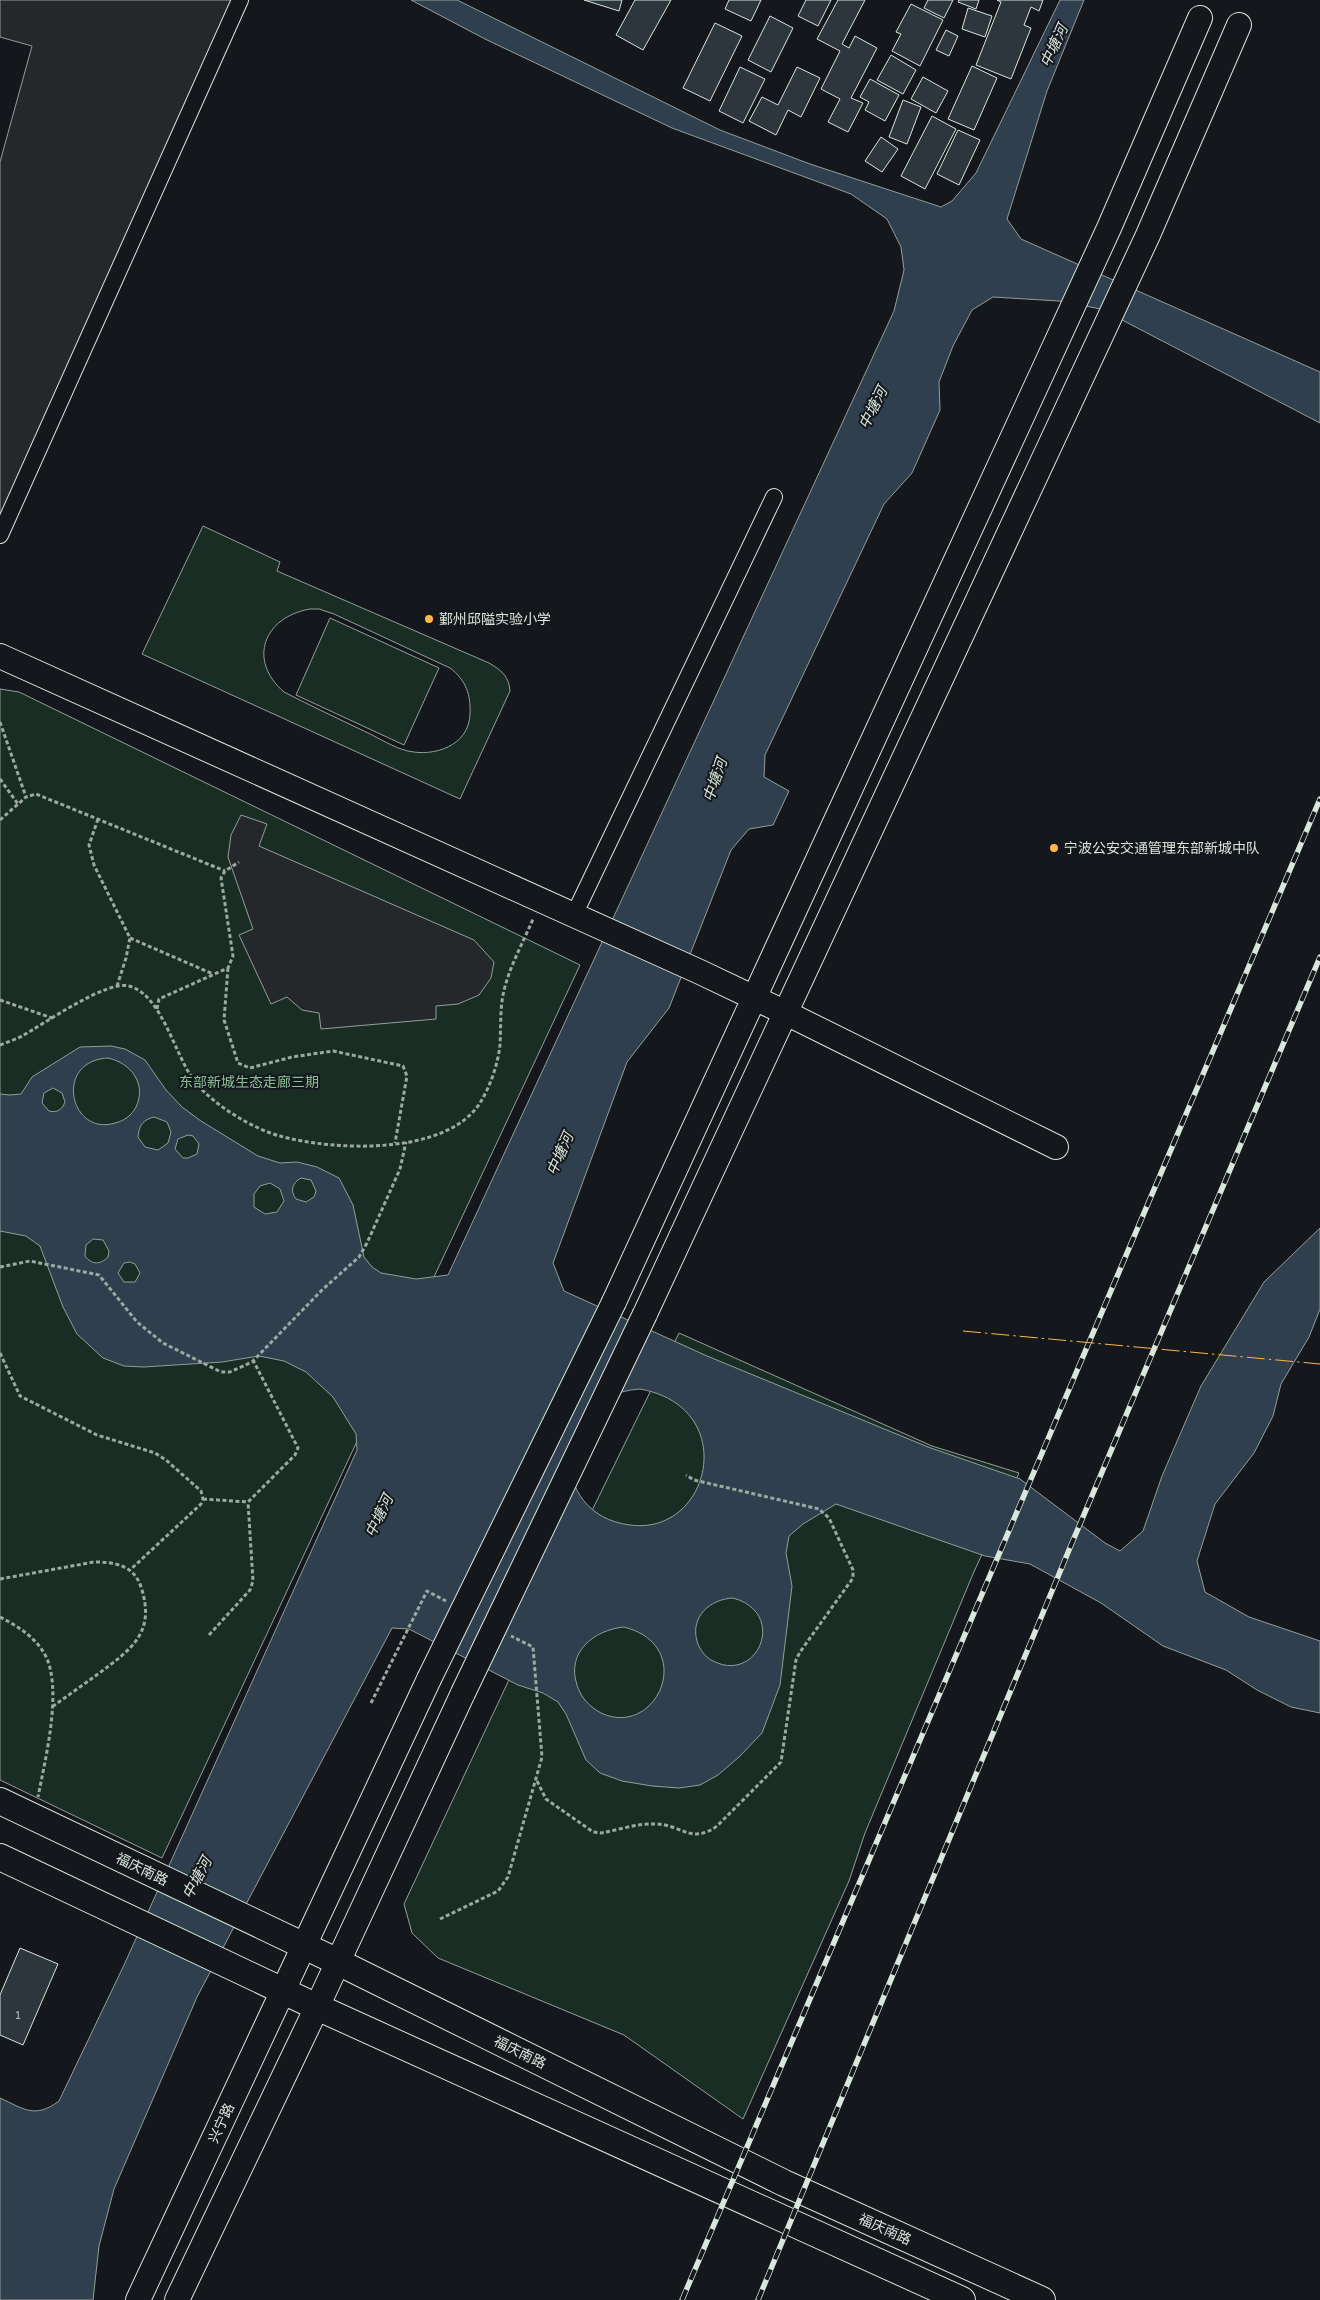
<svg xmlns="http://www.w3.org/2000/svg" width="1320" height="2300" font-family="'Golos Text','Noto Sans SC',sans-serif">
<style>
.green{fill:#1a2d24;stroke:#939e99;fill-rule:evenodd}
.parking{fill:#24282b;stroke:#939e99}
.water{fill:#2f3f4d;stroke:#939e99;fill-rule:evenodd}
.building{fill:#2c363c;stroke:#d8e6dc}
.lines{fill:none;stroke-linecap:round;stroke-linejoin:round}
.street-casing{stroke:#d8e6dc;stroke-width:18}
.secondary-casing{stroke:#d8e6dc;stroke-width:26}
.primary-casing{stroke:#d8e6dc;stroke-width:28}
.path{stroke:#9da8a2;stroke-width:3;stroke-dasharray:4 2.5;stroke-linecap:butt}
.street{stroke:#14181c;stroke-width:16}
.secondary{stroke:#14181c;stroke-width:24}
.primary{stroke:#14181c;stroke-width:26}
.rail-casing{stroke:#d8e6dc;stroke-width:5.5}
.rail{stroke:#14181c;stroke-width:4;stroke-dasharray:11;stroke-linecap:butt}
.secondary-bridge-casing{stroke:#d8e6dc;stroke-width:26;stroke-linecap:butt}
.secondary-bridge{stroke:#14181c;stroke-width:24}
.power{stroke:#ffb74d;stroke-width:1;stroke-dasharray:18 4 2.5 4;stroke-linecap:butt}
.poi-dot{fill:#ffb74d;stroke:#14181c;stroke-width:2}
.labels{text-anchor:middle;stroke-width:4;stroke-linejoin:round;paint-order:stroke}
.number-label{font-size:11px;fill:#adbab4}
.poi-label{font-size:14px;fill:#d8e6dc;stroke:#14181c;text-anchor:start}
.park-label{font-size:14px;fill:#8ac095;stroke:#14181c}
.street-label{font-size:14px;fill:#d8e6dc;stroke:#14181c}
.water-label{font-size:15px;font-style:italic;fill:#d8e6dc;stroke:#14181c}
</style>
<rect width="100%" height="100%" fill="#14181c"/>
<!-- green -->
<path class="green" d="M203,526L280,562L277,571L489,663C501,670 509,676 510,691L460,799L142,654ZM310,609H319L334,614L450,668C466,680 471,695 470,714C469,746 434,757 408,751C394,748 379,738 366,732C339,719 311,706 284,692C247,660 264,617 310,609Z
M330,618L439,668L404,745L296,695Z
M0,689L19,692L580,965L162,1858L0,1780Z
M679,1333L932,1446L1019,1473L973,1574L865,1833L849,1881L743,2119L624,2035L438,1958L412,1933L404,1904L507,1684Z"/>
<!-- parking -->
<path class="parking" d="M0,0H235L0,519V162L32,46L0,37Z
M241,815L267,824L259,846L474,940L494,962L491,978L479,995L458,1004L436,1006V1019L321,1029L319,1013L302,1010L287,997L271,1004L239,935L253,929L228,857L231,835Z"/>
<!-- water -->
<path class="water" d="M411,0H457L720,130L810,164L941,207L952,201L976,173L1060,0H1084L1047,91L1007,219L1021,239L1320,372V423L1101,309L1059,301L993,297L972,310L953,346L939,382L940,410L912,473L884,504L765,755L764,777L789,791L773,825L749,829L731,850L669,1008L627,1062L553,1263L564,1291L707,1356L928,1447L1020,1479L1105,1543L1120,1551L1143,1531L1162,1476L1201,1386L1264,1282L1320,1228V1309L1309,1337L1281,1384L1273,1416L1254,1453L1215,1504L1197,1561L1205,1592L1249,1617L1320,1641V1713L1291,1707L1257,1690L1226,1670L1163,1646L1101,1603L1030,1564L985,1556L836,1504L803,1524L789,1536L786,1553L792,1586L780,1685L762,1733L739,1757L718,1775L700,1785L679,1788L652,1786L622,1781L600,1773L586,1760L566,1714L558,1702L543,1693L518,1685L409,1629L392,1628L197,1997L114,2189L99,2246L93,2300H0V2098C24,2109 35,2119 59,2101L124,1965L357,1450L356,1434L333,1397L306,1372L284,1361L259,1356L222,1362L144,1367L124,1366L103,1358L77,1334L63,1307L40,1246L26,1236L0,1231V1094L10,1095L21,1094L32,1077L80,1047L111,1046L125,1049L145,1060L166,1090L182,1107L201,1121L258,1156L280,1163L297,1162L317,1167L339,1178L353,1205L364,1257L372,1267L381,1273L416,1279L448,1275L894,311L904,270L901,247L887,219L851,194L672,128L485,39ZM108,1058C131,1063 147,1084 136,1107C132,1115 124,1121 115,1123C70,1137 53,1061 108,1058ZM53,1088L62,1093L65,1102C62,1110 57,1113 49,1111L42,1103L44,1093ZM154,1117L167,1122L171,1132L168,1143L158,1150L145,1147L138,1137C139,1125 143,1120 154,1117ZM188,1135L193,1136L199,1144L197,1154L188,1158H183L175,1149L178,1139ZM301,1178L311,1180L316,1191L314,1197L306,1202L296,1199C290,1191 292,1183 301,1178ZM270,1183L280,1189L284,1201L277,1212L265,1214L254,1207V1194L260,1186ZM93,1239L103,1240L109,1251L108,1257C100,1265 92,1265 85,1256L86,1245ZM130,1262L135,1264L140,1273L135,1282H124L118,1273L124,1263ZM640,1389C741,1407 711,1536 630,1525C546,1515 550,1395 640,1389ZM733,1598C788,1613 758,1684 713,1661C706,1658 699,1649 697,1641C690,1616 711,1599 733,1598ZM624,1627C698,1646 657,1739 601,1713C590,1707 581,1698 577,1685C566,1652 594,1630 624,1627Z"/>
<!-- building -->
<path class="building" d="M584,0H622L619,11Z
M635,0H671L643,50L616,35Z
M729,0H761L751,21L725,9Z
M806,0H831L818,26L798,16Z
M838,0H865L842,44L849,48L855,36L877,48L851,98L863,103L848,132L828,122L840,99L821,89L840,51L817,39Z
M928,0H953L944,18L924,8Z
M959,0H979L976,9L958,2Z
M997,0H1043L1039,11L1031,7L1024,25L1031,28L1011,79L976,65L1001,2Z
M911,4L943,20L920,66L892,51L901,34L896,32Z
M968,8L992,16L985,37L962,29Z
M770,16L793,28L771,72L748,60Z
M715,23L742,36L710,101L683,88Z
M946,30L958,36L949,56L936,50Z
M891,55L916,70L903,94L877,80Z
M972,66L997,78L974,130L948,119Z
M740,67L765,79L743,123L719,111Z
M797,67L820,78L801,117L788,110L776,135L749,121L762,97L778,105Z
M923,77L948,91L936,113L911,99Z
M870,79L899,95L885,121L865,110L869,102L860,97Z
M903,100L921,107L907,144L889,137Z
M932,116L956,129L925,189L901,176Z
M958,130L980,140L959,185L937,174Z
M881,137L898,149L882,172L865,161Z
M20,1948L58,1964L23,2045L0,2035V1995Z"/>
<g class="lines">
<!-- street casing -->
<g class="street-casing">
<path id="street" d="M0,535L240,0
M574,915L774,497"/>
</g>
<!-- secondary casing -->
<g class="secondary-casing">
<path id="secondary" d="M0,656L700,972L786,1013L1056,1147
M614,1302L1109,228L1200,18
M645,1314L1148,235L1239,25
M138,2300L429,1679
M177,2300L317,2007L463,1693"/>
</g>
<!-- primary casing -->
<g class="primary-casing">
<path id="primary" d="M0,1801L338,1962L784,2183L1042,2300
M0,1857L317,2007L962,2300"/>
</g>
<!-- path -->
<path class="path" d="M0,722L26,797
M0,779L18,804
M98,819L89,845L94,865L130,938L126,958L117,986
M0,820L26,797L36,794L225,871
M130,938L213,974
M228,968L224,1020L238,1063L250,1068L292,1057L333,1051L403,1066L407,1076L395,1143
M0,1000L52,1018
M157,1009L159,999L228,968L233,956L221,878L225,871L239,862
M0,1045C7,1042 15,1040 22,1036C44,1024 106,980 129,986C163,995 175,1058 196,1083C214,1105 253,1129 280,1136C333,1151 446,1156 480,1103C490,1087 498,1064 500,1045C501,1028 500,1011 503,995C508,969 523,943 533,919
M0,1267L30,1261L99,1275L137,1322L163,1343L221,1372H230L252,1362L322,1290L359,1257L367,1243L400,1169L406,1142
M0,1353L20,1396L97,1435L155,1453L166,1460L201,1491L203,1499L201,1504L130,1570
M203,1499L248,1502L295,1455L298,1448L253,1360
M0,1579L94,1562C114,1562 134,1565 141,1587C156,1632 132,1649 98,1674C83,1685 67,1696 52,1707
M0,1617C17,1626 34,1636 44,1653C64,1686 45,1760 38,1797
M209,1635L250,1590L253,1581L248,1502
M371,1703L427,1591L446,1601
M537,1781L546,1799L593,1832L601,1833C618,1830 638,1823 655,1824C681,1824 691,1845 717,1826L781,1762L796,1660L800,1652L853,1578V1570L829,1518L819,1509L694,1480L686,1475
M440,1919L498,1891L508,1877L542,1757L533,1647L511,1636"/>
<!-- street -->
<use href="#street" class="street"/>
<!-- secondary -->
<use href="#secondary" class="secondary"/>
<!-- primary -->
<use href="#primary" class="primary"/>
<!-- rail casing -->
<g class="rail-casing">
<path id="rail" d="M682,2300L1320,799
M758,2300L1069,1550L1320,957"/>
</g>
<!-- rail -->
<use href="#rail" class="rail"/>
<!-- secondary-bridge casing -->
<g class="secondary-bridge-casing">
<path id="secondary-bridge" d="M429,1679L614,1302
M463,1693L645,1314"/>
</g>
<!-- secondary-bridge -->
<use href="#secondary-bridge" class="secondary-bridge"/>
<!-- power -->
<path class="power" d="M963,1331L1320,1364"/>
</g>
<!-- markers -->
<g class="poi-dot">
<circle cx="429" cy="619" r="5"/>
<circle cx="1054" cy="848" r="5"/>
</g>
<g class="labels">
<!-- number labels -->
<g class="number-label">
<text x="18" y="2019">1</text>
</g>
<!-- poi labels -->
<g class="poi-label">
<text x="439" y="624">鄞州邱隘实验小学</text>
<text x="1064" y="853">宁波公安交通管理东部新城中队</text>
</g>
<!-- park labels -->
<g class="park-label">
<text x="249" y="1087">东部新城生态走廊三期</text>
</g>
<!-- street labels -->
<g class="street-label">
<text transform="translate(142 1869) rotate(26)" y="5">福庆南路</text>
<text transform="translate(520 2052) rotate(26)" y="5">福庆南路</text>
<text transform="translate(221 2123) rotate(-65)" y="5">兴宁路</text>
<text transform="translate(885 2229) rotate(24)" y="5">福庆南路</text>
</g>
<!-- water labels -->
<g class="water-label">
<text transform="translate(1054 46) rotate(-65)" y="5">中塘河</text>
<text transform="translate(873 408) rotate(-63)" y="5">中塘河</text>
<text transform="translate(715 780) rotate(-71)" y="5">中塘河</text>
<text transform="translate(560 1154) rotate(-66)" y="5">中塘河</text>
<text transform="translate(379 1516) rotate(-64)" y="5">中塘河</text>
<text transform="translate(197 1878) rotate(-62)" y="5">中塘河</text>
</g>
</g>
</svg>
